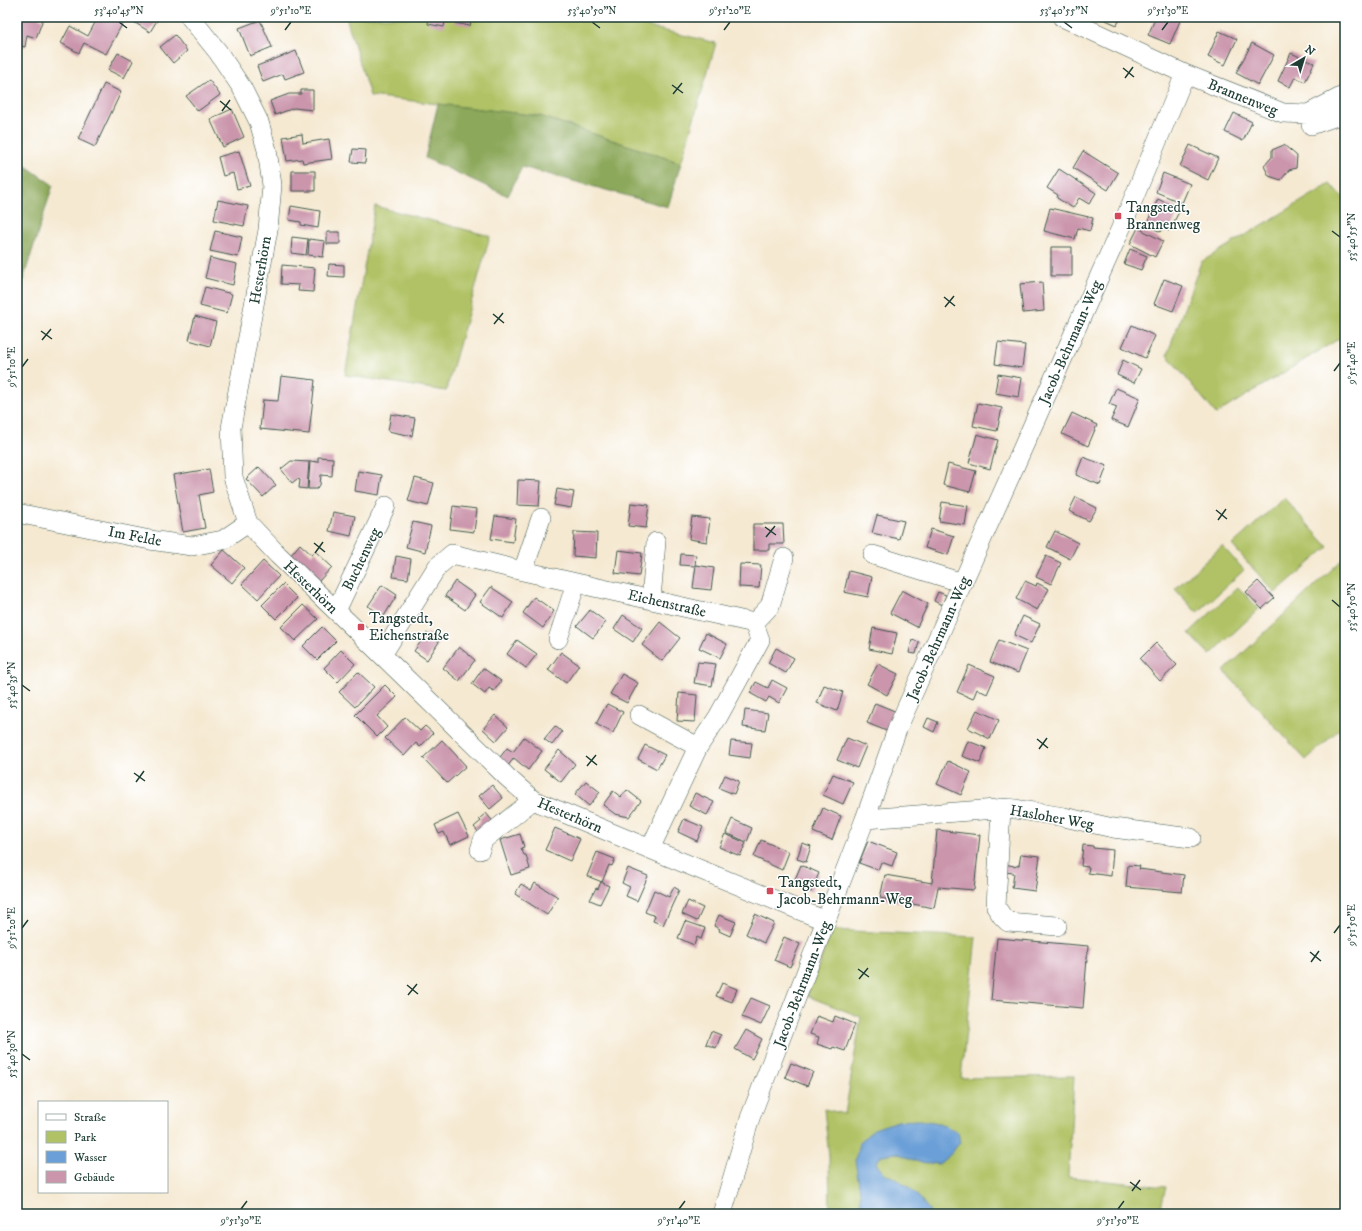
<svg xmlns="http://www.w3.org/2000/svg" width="1362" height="1231" font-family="'IM FELL DW Pica',serif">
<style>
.green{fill:#b0c265;stroke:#68804c}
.forest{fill:#8ca85a;stroke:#567247}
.water{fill:#6a9fd7;stroke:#446e86}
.building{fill:#cb95ac}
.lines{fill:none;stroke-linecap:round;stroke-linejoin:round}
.minor-casing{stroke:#3f574c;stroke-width:20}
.minor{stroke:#fff;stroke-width:19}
.ticks{fill:none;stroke:#1f3d34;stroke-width:1.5}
.poi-dot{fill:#d1495b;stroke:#fff;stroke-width:1.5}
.labels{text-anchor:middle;stroke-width:3;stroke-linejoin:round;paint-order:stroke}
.street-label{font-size:15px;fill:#1f3d34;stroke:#fff}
.poi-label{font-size:15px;fill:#1f3d34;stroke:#fff;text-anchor:start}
.neatline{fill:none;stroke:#1f3d34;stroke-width:1.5}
.ticks-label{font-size:10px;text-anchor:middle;fill:#1f3d34}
</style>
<rect width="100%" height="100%" fill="#fff"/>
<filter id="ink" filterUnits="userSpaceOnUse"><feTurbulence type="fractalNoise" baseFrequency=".025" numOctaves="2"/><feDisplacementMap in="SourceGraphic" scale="8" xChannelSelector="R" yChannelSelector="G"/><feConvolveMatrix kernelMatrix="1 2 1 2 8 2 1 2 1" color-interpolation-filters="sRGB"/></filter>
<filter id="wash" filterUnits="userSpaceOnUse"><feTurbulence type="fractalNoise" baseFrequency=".012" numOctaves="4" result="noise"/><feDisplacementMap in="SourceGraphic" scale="16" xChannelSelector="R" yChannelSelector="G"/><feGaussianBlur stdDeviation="0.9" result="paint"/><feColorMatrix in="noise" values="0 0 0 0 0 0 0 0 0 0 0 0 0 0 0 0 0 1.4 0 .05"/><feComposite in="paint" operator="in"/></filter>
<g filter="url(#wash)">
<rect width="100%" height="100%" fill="#f5e9d2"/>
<!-- green -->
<path class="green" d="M346,17H608L716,43L681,163L540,116L370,96Z
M1330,184L1345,199V335L1216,414L1167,355L1201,262Z
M375,206L490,236L446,391L345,375Z
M1284,498L1328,547L1275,593L1232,545Z
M1222,546L1244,570L1197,613L1175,589Z
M1345,557V724L1306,760L1224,671Z
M1238,587L1259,609L1210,655L1189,633Z
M832,930L976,937L961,1078L1074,1076L1068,1177L1166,1187L1159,1214H830L829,1156L824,1109L845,1114L861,1017L807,996Z"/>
<!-- forest -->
<path class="forest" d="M438,104L540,116L681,163L668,207L522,167L508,196L425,158Z
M17,160L53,185L17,299Z"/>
<!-- water -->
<path class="water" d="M920,1120L939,1123L958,1132L960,1142L951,1154L939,1164L918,1162L897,1153L882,1155L876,1163C884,1176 886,1173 898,1180C911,1187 924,1201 931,1214H861L860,1191L855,1161L859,1143L874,1129L898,1121Z"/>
<g id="blocks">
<!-- building -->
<path class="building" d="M17,17H37L43,19L36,38L27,35L25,47L17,45Z
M98,17H126L106,54L84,43L79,53L61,43L70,26L88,36Z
M134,17H159L150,32L132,21Z
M429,17H446L444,27L428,24Z
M456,17H472L470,26L455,23Z
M1099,17H1121L1117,25Z
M1156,17H1171L1180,21L1170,44L1148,35Z
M260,20L272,47L250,56L239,28Z
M1219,31L1237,39L1225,65L1208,57Z
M175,35L187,51L173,63L160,47Z
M1252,43L1274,55L1258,85L1236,73Z
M296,51L304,72L285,79L283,74L263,82L257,66Z
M118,53L133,61L124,78L108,70Z
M1291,53L1314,63L1305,82L1295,77L1290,87L1278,81Z
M209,80L220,95L198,111L186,96Z
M104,84L121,92L95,147L78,139Z
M301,90H313V110L294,108L275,115L270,101L289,94H301Z
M232,109L244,137L223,147L210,119Z
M1234,113L1252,122L1243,141L1225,132Z
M302,134L303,143L329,139L332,159L303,163L302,159L287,161L283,137Z
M1190,145L1218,158L1208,180L1180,166Z
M1284,145L1297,156L1296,168L1289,170L1281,180L1269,176L1264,166L1272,157V150Z
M353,149L366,150L365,163L351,162Z
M239,151L250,186L237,189L233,173L223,176L218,157Z
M1083,151L1118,173L1108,190L1073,168Z
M1059,169L1096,193L1089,204L1079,198L1073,208L1057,198L1058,195L1047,188Z
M292,171H315V191H292Z
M1163,173L1190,184L1182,203L1156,192Z
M1158,199L1180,210L1169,231L1163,228L1161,232L1146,225Z
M218,200L248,206L244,226L214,220Z
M291,206L320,211L318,228L301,225V222L289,220Z
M1050,208L1093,218L1090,231L1078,228L1075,239L1044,231Z
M1138,228L1163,241L1155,257L1130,244Z
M215,231L242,237L238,257L210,251Z
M327,232H340V244H327Z
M292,237L308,239L306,255L291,253Z
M309,239L325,241L323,257L308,255Z
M1051,247H1072V276H1051Z
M1130,249L1147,256L1141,270L1124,264Z
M210,258L237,264L233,285L205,278Z
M329,264L344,265V277L328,276Z
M282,265L315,268L313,292L298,291L299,285L281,284Z
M1164,279L1183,286L1173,311L1154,304Z
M1042,282L1044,311L1023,313L1020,284Z
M205,287L232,294L227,313L200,306Z
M195,316L216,322L210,346L189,340Z
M1132,325L1155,336L1145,358L1122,347Z
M998,342L1025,345L1022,368L995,364Z
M1123,360L1141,369L1134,383L1117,375Z
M998,374L1022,378L1019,397L995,393Z
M281,376L315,380L309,434L260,429L263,400L278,401Z
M1116,388L1140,398L1128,427L1111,420L1117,407L1109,404Z
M978,403L1002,408L997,431L973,426Z
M1072,413L1097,425L1088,446L1062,434Z
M391,414L415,418L412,436L388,431Z
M977,434L998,440L990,469L969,463Z
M318,457L333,458L332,476L321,475L320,485L317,489H308L310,461L318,462Z
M1083,457L1107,466L1100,485L1076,475Z
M291,461L309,462L307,489L299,488L300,480L297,479L292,483L281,469Z
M948,464L976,471L970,492L943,485Z
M259,467L276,485L263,497L246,479Z
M209,469L213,492L199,495L205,528L183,532L173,475Z
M358,471L382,475L379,495L355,491Z
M415,478L434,483L428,506L408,501Z
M518,480L541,481L539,506L517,505Z
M557,489L574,492L571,508L554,505Z
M1076,497L1097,508L1089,521L1069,511Z
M942,502L968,506L965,525L939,521Z
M631,503L649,505L646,528L628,526Z
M453,506L477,509L474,532L450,529Z
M333,512L355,516L351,536L329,531Z
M877,515L904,521L899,539L872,533Z
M495,516L516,519L513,542L491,539Z
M692,517L710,519L707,542L689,539Z
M413,522L431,526L425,552L406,547Z
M753,524H783L784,544H769V550H753Z
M931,529L954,536L948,555L925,548Z
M1055,531L1078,543L1070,559L1047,547Z
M574,532L597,533L596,558L573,556Z
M300,544L312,555L315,551L332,567L318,582L290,556Z
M224,550L244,568L232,583L211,565Z
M618,550L642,553L639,576L615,573Z
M681,554L696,555L695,566L680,565Z
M396,556L411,559L408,579L393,577Z
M1046,556L1061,563L1051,584L1036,577Z
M263,561L279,576L258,599L242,584Z
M740,564L761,565L759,588L739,587Z
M696,565L714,568L711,590L693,588Z
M849,571L872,577L868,597L844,592Z
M455,581L475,595L465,610L445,596Z
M1025,581L1036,586L1037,583L1049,589L1037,610L1016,599Z
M1258,581L1274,598L1262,609L1246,592Z
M283,584L297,598L276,619L262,605Z
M382,585L397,595L384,616L368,606Z
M491,587L513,602L503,618L480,602Z
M902,590L928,604L917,627L890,613Z
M938,592L946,595L942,605L934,601Z
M534,597L554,611L543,628L523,613Z
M303,605L318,619L295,641L281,627Z
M590,610L606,622L593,638L577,626Z
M623,615L642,628L633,642L614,629Z
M1023,616L1040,624L1031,643L1014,635Z
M660,622L680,638L662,661L642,645Z
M322,627L336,641L317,660L303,646Z
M873,628L897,633L892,654L869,649Z
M427,633L439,642L427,660L414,651Z
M706,633L727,644L720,658L699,648Z
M517,640L537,654L526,668L507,654Z
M912,640L919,642L916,654L909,653Z
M999,640L1027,651L1018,673L990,662Z
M1156,643L1177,665L1160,681L1140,659Z
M459,647L475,660L459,681L443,668Z
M776,648L794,658L786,673L768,663Z
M341,650L355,664L338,682L324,668Z
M561,652L579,665L566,683L548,670Z
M698,662L716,664L712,686L694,683Z
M878,664L898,674L887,695L867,684Z
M969,665L995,676L987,694L977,689L973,699L957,692Z
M483,668L501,681L494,691L489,688L485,694L472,684Z
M358,672L374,687L355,707L339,692Z
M622,674L638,683L627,703L610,694Z
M772,680L787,688L779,703L769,697L766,702L750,693L756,682L768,688Z
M385,685L397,697L377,716L387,727L377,737L355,715Z
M824,685L843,692L837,711L817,703Z
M679,693L697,695L695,722L677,721Z
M875,703L897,712L889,732L867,723Z
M607,704L623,712L613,733L596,724Z
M745,710L768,713L765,730L743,727Z
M977,710L999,720L990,739L968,728Z
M495,715L508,727L496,741L483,729Z
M405,717L420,731L425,726L433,733L420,747L416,743L404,756L385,738Z
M928,718L938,722L934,732L924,727Z
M555,726L562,732L552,745L544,739Z
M524,737L542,751L528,770L514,758L507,767L498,760L507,748L513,752Z
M847,738L866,746L857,768L837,760Z
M442,740L466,766L447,783L423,758Z
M731,741L752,743L750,758L729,755Z
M968,741L986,748L980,763L962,756Z
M645,745L665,755L657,769L638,759Z
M559,750L575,764L561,782L544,769Z
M948,761L971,772L961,795L937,784Z
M833,774L853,782L843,804L823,795Z
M725,775L739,781L734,794L719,788Z
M586,781L600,792L589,806L575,794Z
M492,785L503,798L490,809L479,796Z
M627,790L641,801L629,817L615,814L603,805L613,791L621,797Z
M695,793L714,802L707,815L689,806Z
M823,808L841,816L832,840L813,832Z
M486,813L494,823L480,834L474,827L481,821L479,819Z
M458,814L469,836L450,845L444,832L439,834L435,825Z
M684,819L703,827L697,841L678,832Z
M732,819L752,828L747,842L726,833Z
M555,828L580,839L570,861L545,850Z
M937,830L980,835L974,890L938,887L934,908L880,898L885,875L932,883Z
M520,834L524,847L521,848L524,855H526L530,869L511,875L500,840Z
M725,834L746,843L740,856L719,847Z
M761,840L789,852L782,870L754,857Z
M868,841L897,852L892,866L881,862L878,870L859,863Z
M802,843L811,846L806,862L797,859Z
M1083,845L1093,846V848L1113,850L1111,876L1088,873L1089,867L1081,866Z
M597,852L615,859L612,866L609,865L602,882L587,876Z
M1021,854L1040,856L1035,891L1012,888L1014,873L1003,872L1004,864L1014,866V867L1019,865Z
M801,865L819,873L811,892L793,884Z
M1128,865L1140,866L1139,869L1184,875L1182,892L1126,887Z
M628,868L648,876L637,901L626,896L630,887L622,883Z
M601,882L609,886L600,904L590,900L596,888L598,889Z
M535,883L558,897L547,915L515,894L521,884L531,890Z
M674,887L679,890L663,925L653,921L655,916L645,912L654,890L669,897Z
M688,901L703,908L697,921L682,914Z
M755,914L774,923L764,943L746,934Z
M719,915L736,922L730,936L719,931L720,929L714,926Z
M685,921L705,928L701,939L697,937L694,945L678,938Z
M784,937L800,944L790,967L774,960Z
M997,938L1088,946L1083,1008L991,1000Z
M722,983L737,989L732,1002L716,996Z
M751,998L770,1006L761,1025L742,1017Z
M817,1016L833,1022L835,1016L855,1024L845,1051L833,1047L832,1049L817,1044L819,1037L810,1034Z
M746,1030L762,1039L752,1059L735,1049Z
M711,1031L721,1035L716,1048L706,1044Z
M791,1063L813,1072L807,1086L785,1077Z"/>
</g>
</g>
<g filter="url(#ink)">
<use href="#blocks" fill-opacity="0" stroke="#3f574c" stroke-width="1"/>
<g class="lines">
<!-- minor casing -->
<g class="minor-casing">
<path id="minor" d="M190,17L218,52L242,88L259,122L267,150L272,185L268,230L231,428L233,477L248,523L278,555L382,655L507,777L533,800L650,849L826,921
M1062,17L1185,74L1283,113L1308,114L1345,95
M1311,125L1345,113
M17,513L150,540L192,546L223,540L248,523
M873,555L963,583
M523,571L541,518
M651,599L656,542
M336,611L386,506
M754,623L770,606L784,558
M558,639L576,583
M382,655L437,567L452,554L523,571L754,623L760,640L718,717L698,747L650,849
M639,715L698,747
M1001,808L996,907L1002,916L1008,922L1057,926
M865,819L1009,808L1064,817L1113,828L1191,838
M480,850L483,840L533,800
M722,1214L750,1118L865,819L898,727L1125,219L1185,74"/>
</g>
<!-- minor -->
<use href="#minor" class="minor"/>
</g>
</g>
<!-- ticks -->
<path class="ticks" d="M119,22L127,28M592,22L600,28M1064,22L1072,28M285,30L291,22M724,30L730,22M1162,30L1168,22M1123,68L1134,77M1125,78L1133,67M672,85L683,93M673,94L682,83M220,101L231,110M222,111L230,100M1332,231L1340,237M944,297L955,306M945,307L954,296M493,314L504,323M494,324L503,313M41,331L52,339M42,340L51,329M22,367L28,359M1334,371L1340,363M1216,510L1227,519M1218,520L1226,509M765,527L776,535M766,537L775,526M314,543L325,552M315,553L323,542M1332,600L1340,607M22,685L30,691M1037,739L1048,748M1039,749L1047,738M586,756L597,765M587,766L596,755M134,773L145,781M136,782L144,771M22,928L28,920M1334,933L1340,925M1310,952L1321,961M1311,962L1319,951M858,969L869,977M859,979L868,968M407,985L418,994M408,995L417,984M22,1054L30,1060M1130,1182L1141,1190M1132,1191L1140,1180M241,1209L247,1201M679,1209L685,1201M1118,1209L1124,1201"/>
<!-- markers -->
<g class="poi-dot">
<rect x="1114" y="212" width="8" height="8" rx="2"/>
<rect x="357" y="623" width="8" height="8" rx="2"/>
<rect x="766" y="887" width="8" height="8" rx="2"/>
</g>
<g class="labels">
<!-- street labels -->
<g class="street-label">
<text transform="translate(1243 97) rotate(22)" y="5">Brannenweg</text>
<text transform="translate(260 270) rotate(-80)" y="5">Hesterhörn</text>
<text transform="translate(1070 342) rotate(-66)" y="5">Jacob-Behrmann-Weg</text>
<text transform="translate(135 536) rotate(11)" y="5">Im Felde</text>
<text transform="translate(361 559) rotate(-64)" y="5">Buchenweg</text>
<text transform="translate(311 587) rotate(44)" y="5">Hesterhörn</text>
<text transform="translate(667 603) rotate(13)" y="5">Eichenstraße</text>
<text transform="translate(938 638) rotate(-66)" y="5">Jacob-Behrmann-Weg</text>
<text transform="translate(570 815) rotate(23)" y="5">Hesterhörn</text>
<text transform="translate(1052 817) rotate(10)" y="5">Hasloher Weg</text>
<text transform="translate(802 984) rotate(-69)" y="5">Jacob-Behrmann-Weg</text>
</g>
<!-- poi labels -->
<g class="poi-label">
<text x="1126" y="212">Tangstedt,<tspan x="1126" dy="17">Brannenweg</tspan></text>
<text x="369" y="623">Tangstedt,<tspan x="369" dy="17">Eichenstraße</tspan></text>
<text x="778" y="887">Tangstedt,<tspan x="778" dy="17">Jacob-Behrmann-Weg</tspan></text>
</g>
</g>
<!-- margin -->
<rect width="1362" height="1231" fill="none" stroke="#fff" stroke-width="44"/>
<!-- legend -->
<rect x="38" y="1101" width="130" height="92" fill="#ffffff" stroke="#a5b1ae"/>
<rect x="46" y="1114" width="20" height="6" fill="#ffffff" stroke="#a5b1ae"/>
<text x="74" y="1121" font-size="12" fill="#1f3d34">Straße</text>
<rect x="46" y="1131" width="20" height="12" fill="#b0c265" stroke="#a5b1ae"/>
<text x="74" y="1141" font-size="12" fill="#1f3d34">Park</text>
<rect x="46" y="1151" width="20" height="12" fill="#6a9fd7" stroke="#a5b1ae"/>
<text x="74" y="1161" font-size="12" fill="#1f3d34">Wasser</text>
<rect x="46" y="1171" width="20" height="12" fill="#cb95ac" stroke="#a5b1ae"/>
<text x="74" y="1181" font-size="12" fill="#1f3d34">Gebäude</text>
<!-- north arrow -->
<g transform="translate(1304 58) rotate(38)" stroke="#ffffff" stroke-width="3" paint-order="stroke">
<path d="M0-3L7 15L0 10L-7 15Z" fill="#1f3d34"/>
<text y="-6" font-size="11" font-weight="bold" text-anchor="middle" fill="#1f3d34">N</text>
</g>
<rect x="22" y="22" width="1318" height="1187" class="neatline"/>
<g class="ticks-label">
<text x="119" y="14">53°40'45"N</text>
<text x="291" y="14">9°51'10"E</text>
<text x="592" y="14">53°40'50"N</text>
<text x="730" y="14">9°51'20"E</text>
<text x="1064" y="14">53°40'55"N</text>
<text x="1168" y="14">9°51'30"E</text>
<text transform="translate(1351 237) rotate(-90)" y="4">53°40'55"N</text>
<text transform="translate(1351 363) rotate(-90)" y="4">9°51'40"E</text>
<text transform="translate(11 367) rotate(-90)" y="4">9°51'10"E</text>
<text transform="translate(1351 607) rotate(-90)" y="4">53°40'50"N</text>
<text transform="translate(11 685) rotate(-90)" y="4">53°40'35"N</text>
<text transform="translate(1351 925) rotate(-90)" y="4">9°51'50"E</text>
<text transform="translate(11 928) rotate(-90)" y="4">9°51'20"E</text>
<text transform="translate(11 1054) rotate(-90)" y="4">53°40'30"N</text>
<text x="241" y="1224">9°51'30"E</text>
<text x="679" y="1224">9°51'40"E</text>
<text x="1118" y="1224">9°51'50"E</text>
</g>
</svg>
